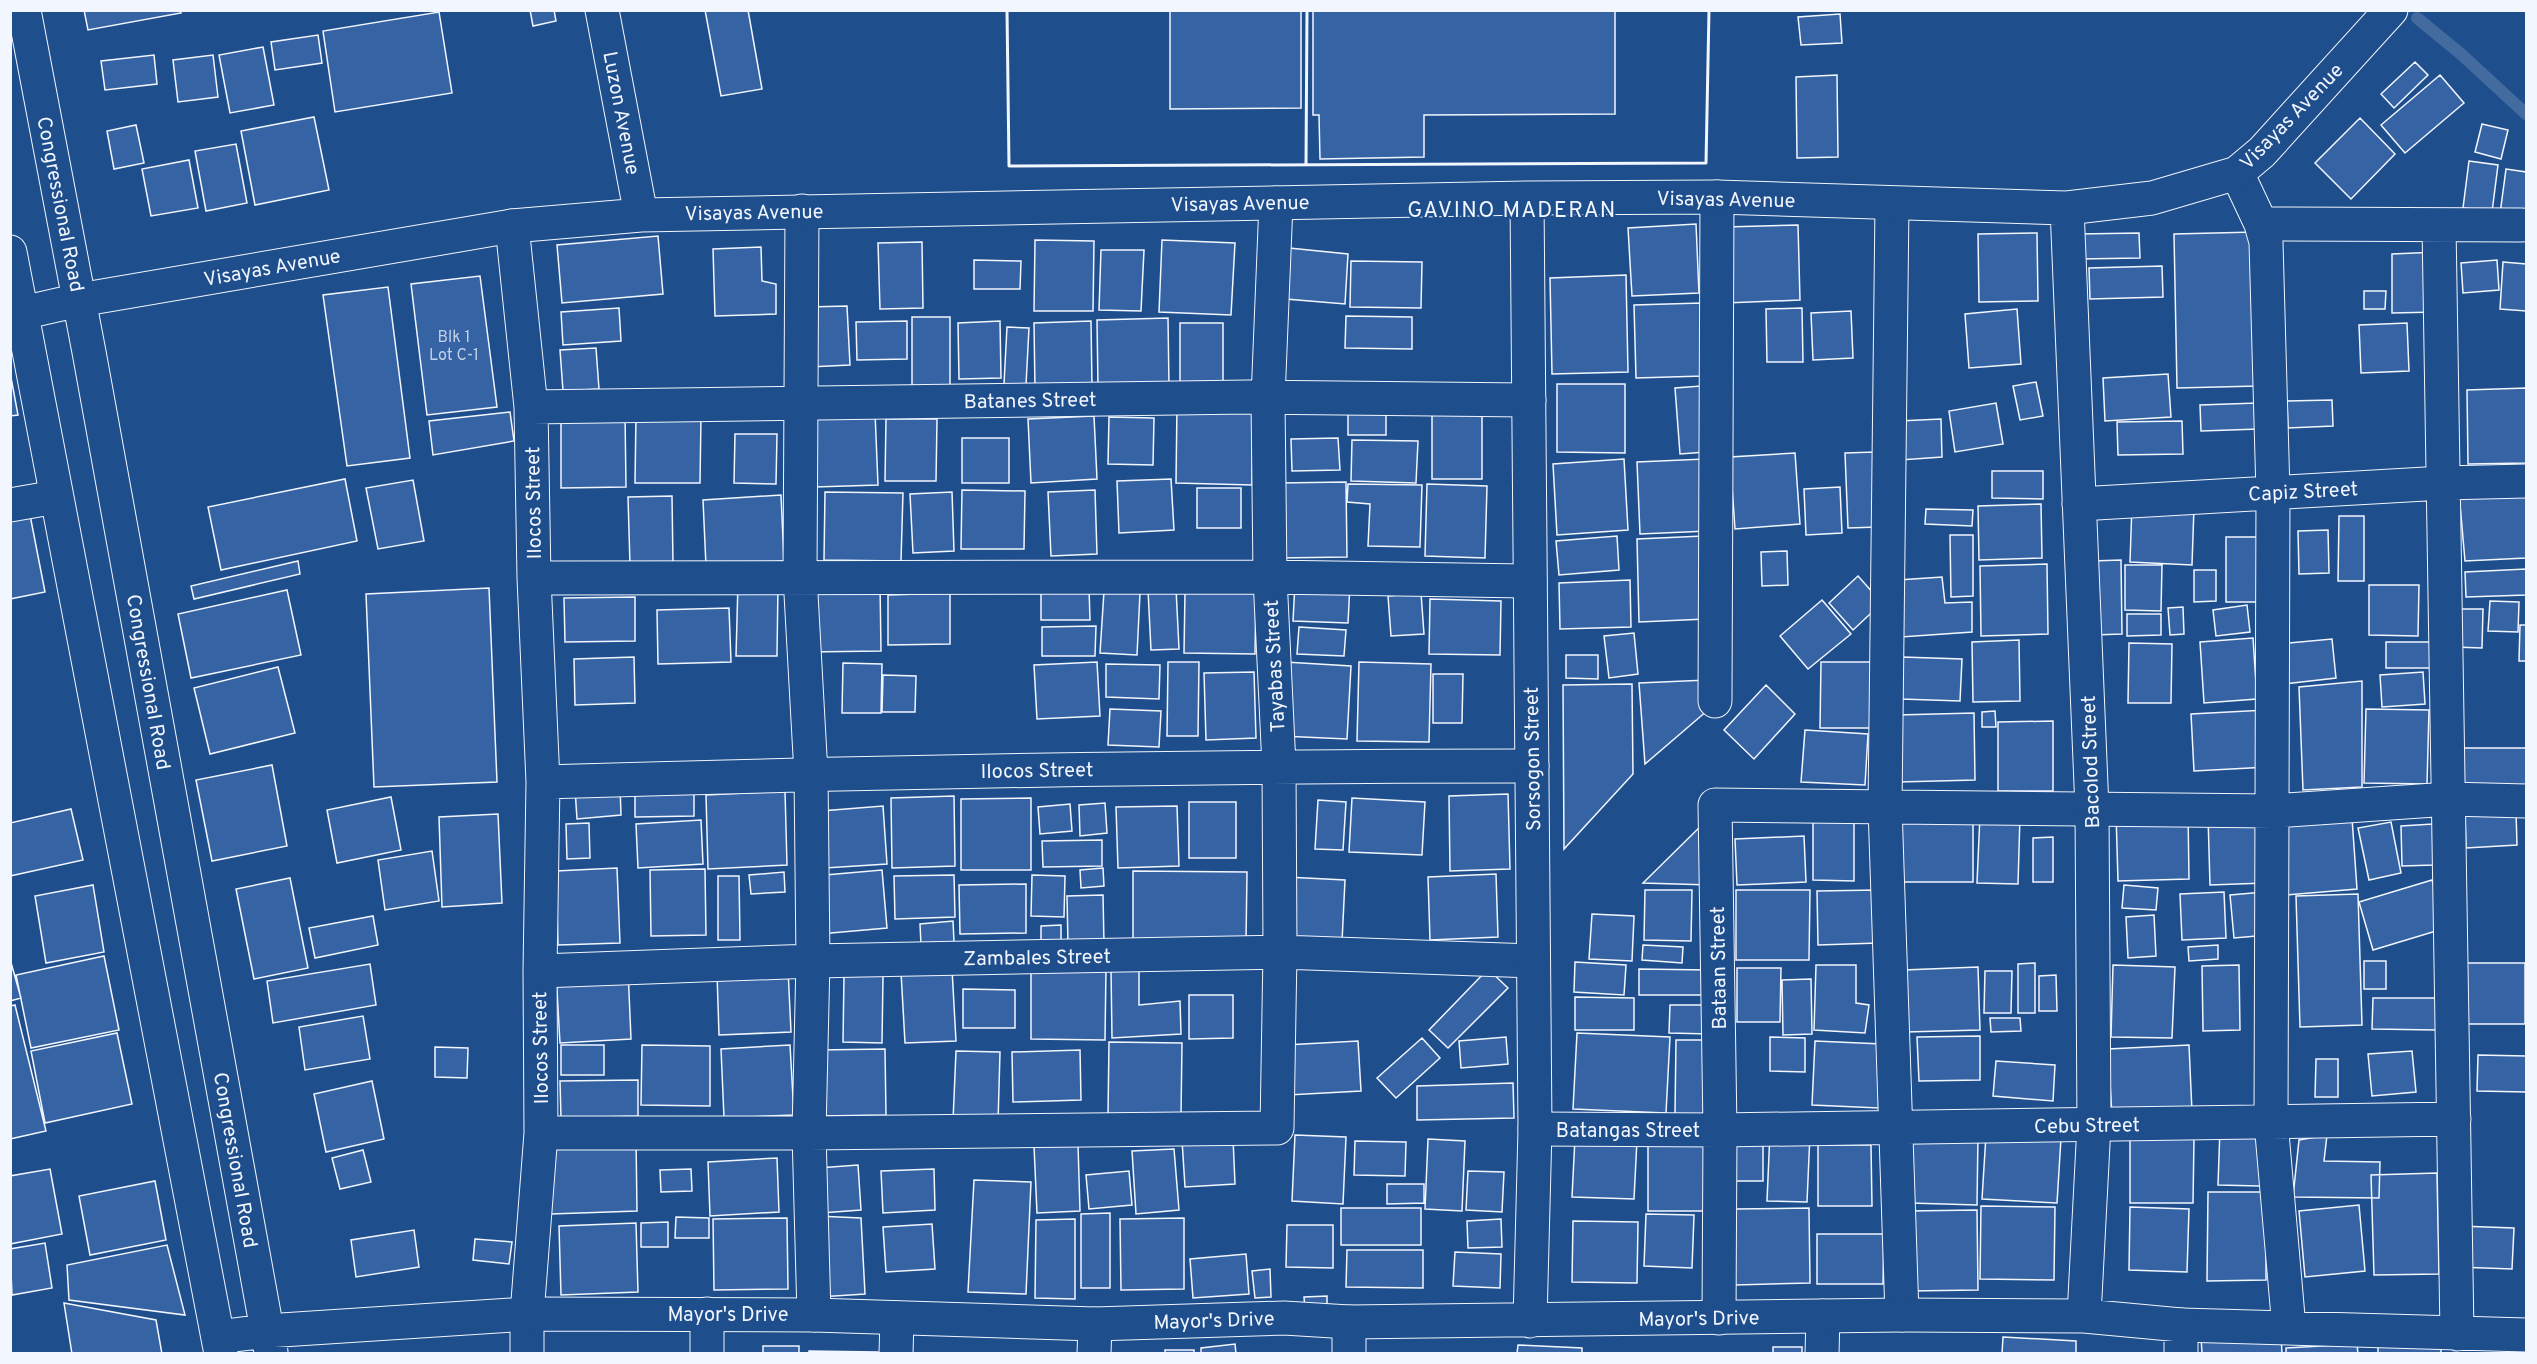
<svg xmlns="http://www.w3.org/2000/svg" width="2537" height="1364" font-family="Overpass,sans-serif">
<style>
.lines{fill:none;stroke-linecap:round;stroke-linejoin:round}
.stream{stroke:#446ba0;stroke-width:12}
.building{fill:#3563a3;stroke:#f2f6ff;stroke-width:1.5}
.street-casing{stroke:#f2f6ff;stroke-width:35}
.secondary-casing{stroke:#f2f6ff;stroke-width:35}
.street{stroke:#1f4e8c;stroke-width:33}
.secondary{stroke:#1f4e8c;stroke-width:33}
.wall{stroke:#f2f6ff;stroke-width:3}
.labels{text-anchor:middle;stroke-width:4.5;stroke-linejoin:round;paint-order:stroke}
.number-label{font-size:16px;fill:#c3d1e8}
.street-label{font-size:20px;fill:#f2f6ff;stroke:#1f4e8c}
.quarter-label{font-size:22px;letter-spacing:1.5px;fill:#f2f6ff;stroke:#1f4e8c}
</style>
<rect width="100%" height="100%" fill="#1f4e8c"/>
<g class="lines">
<!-- stream -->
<path class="stream" d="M2417,18L2461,54L2526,114"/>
</g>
<!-- building -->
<path class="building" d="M84,10H180L181,13L88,30Z
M530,10H554L556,21L533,26Z
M705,10H748L762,89L721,96Z
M1170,10H1301V108L1170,109Z
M1313,10H1615V114L1424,115V157L1320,159L1319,115H1313Z
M439,12L452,93L335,112L323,31Z
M1840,14L1842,43L1801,45L1798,17Z
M318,35L322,63L275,70L271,42Z
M263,47L274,105L230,113L219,55Z
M154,55L157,84L105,90L101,61Z
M213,55L218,97L178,102L173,60Z
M2415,62L2428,75L2394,108L2381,94Z
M1837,75L1838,157L1797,158L1796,77Z
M2440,75L2464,103L2405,153L2381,125Z
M314,117L329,190L255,205L241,131Z
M2360,118L2395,154L2351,199L2315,163Z
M2482,124L2508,130L2501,159L2475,152Z
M136,125L144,163L114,169L107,131Z
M236,144L247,203L206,211L195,151Z
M189,160L198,208L151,216L142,169Z
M2469,161L2498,165L2492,212L2463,208Z
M2506,169L2526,172V212L2500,214Z
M1696,224L1699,293L1632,296L1628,228Z
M1798,225L1800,300L1726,303L1725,227Z
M2255,232L2258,386L2177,388L2174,234Z
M2037,233L2038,301L1979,302L1978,234Z
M2139,233L2140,258L2079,259V234Z
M658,236L663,294L562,303L557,245Z
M1035,240L1094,241L1093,311H1034Z
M1162,240L1235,243L1231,315L1159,312Z
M922,242L923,308L880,309L878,243Z
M761,247L762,281L776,284V314L715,316L713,249Z
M1289,248L1348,254L1345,304L1286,299Z
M1101,250H1144L1141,311L1099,310Z
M2438,252L2437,312L2392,313V254Z
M974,260L1021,261L1020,289H974Z
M2497,260L2499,290L2463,293L2461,263Z
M1351,261L1422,262L1421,308L1350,307Z
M2503,262L2526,264V311L2500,309Z
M2162,266L2163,297L2090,299L2089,268Z
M1626,275L1628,372L1552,374L1550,278Z
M480,276L497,407L427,415L411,284Z
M388,287L410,458L347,466L323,295Z
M2364,291H2386L2385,309H2364Z
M1701,303L1703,376L1636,378L1634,305Z
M847,306L850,365L809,367L807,307Z
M619,308L621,341L563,345L561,312Z
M1802,308L1803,362H1767L1766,309Z
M2017,309L2021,364L1969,368L1965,314Z
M1851,311L1853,358L1813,360L1811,313Z
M1346,316L1412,317V349L1345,348Z
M912,317H950V385L912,386Z
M1168,318L1169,387H1098L1097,320Z
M907,321V359L857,360L856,322Z
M1000,321L1001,378L959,379L958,323Z
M1091,321L1092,387L1035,389L1034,323Z
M1180,323H1223V384H1180Z
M2407,323L2409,371L2361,373L2359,325Z
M1007,327L1029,328L1026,385L1004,384Z
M596,348L599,389L563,391L560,350Z
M10,372L18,415L10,416Z
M2168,374L2171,417L2105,421L2103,378Z
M2036,382L2043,416L2020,420L2013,386Z
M1557,384H1625V453L1557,452Z
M1701,386L1706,452L1680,454L1675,388Z
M2526,388V463L2468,464L2467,390Z
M2332,400L2333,426L2288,428L2287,401Z
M1348,403L1386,404V435H1348Z
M1996,403L2003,444L1955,452L1949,411Z
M2257,403L2259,429L2201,431L2200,405Z
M1177,405L1253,406L1252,485L1176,483Z
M510,412L514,441L433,455L429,421Z
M875,412L878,485L815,487L813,415Z
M625,413L626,487L561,488V414Z
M636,415H701L700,483H635Z
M1432,415H1482V479H1432Z
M1094,416L1097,479L1031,483L1028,419Z
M1109,417L1154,418L1153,465L1108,464Z
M886,419H937L936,481H885Z
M1941,419L1942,457L1900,460L1899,421Z
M2182,421L2183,454L2118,455L2117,422Z
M735,434H777L776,484L734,483Z
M962,438H1009V483H962Z
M1338,438L1340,470L1292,471L1291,439Z
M1352,440L1418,441L1416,483L1351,481Z
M1875,452L1878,527L1848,528L1845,453Z
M1795,453L1800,524L1735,529L1730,457Z
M1624,459L1628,530L1557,535L1553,464Z
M1705,459L1708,531L1640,534L1637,462Z
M1992,471H2043V499L1992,498Z
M345,479L357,541L221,570L208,507Z
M1171,479L1174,530L1119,533L1117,481Z
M413,480L424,541L378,549L366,488Z
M1346,482L1347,557L1278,558V483Z
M1348,484L1422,485L1420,547L1368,546L1370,504L1347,502Z
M1427,484L1487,486L1485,558L1425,556Z
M1840,487L1842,533L1806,535L1804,489Z
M1197,488H1241V528H1197Z
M962,490L1025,491L1024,549H961Z
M1095,490L1097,554L1051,556L1048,492Z
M825,492L903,493L901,561L824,560Z
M952,492L954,551L913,553L910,494Z
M2459,493H2526V558L2465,561Z
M781,495L784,561L706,566L703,500Z
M672,496L673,563L630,565L628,497Z
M2041,504L2042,558L1979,560L1978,506Z
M2132,504L2194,507L2192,565L2130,562Z
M1926,509L1973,510L1972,526L1925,524Z
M30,515L45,592L10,599V519Z
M2339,516H2364V581H2338Z
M2328,530L2329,573L2299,574L2298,531Z
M1950,535H1973V596L1951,597Z
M1617,536L1619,570L1559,575L1556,541Z
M1703,536L1706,619L1639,622L1637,539Z
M2226,537H2258V602H2226Z
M1787,551L1788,585L1762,586L1761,552Z
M2121,560L2122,634L2094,635L2092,561Z
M298,561L300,574L194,599L191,586Z
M2047,564L2048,634L1981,636L1980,566Z
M2125,565H2162L2161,611L2125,610Z
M2526,569V595L2466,597L2465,572Z
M2194,570H2216V601L2194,602Z
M1858,576L1882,603L1853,630L1829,603Z
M1942,577L1945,603L1972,602V632L1901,637L1898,580Z
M1630,580L1631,627L1560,629L1559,583Z
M738,583L778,584L777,656H736Z
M1295,583L1350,584L1348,623L1293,621Z
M880,584L881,651L808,652L807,585Z
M2369,585H2419L2418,636L2369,635Z
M489,588L497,782L374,787L366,594Z
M1041,588H1089L1090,620H1041Z
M1176,588L1179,649L1151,650L1148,590Z
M287,590L301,655L191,678L178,614Z
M1104,591L1140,593L1137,655L1100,653Z
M1185,592H1256L1255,654L1184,653Z
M950,593V644L888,645V595Z
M1421,593L1424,634L1391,636L1388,596Z
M635,597V641L565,642L564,598Z
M1430,599L1501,601L1500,655L1429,654Z
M1822,600L1851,634L1808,669L1780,636Z
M2490,601L2519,602L2518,632L2488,631Z
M2247,605L2250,632L2216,636L2213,610Z
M2183,607L2184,634L2170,635L2168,608Z
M729,608L731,662L658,664L657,610Z
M2455,609H2483L2482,648L2454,647Z
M2127,614H2161V635L2127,636Z
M2520,625H2526V661H2519Z
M1096,626L1095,656H1042V627Z
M1299,627L1346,630L1344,656L1297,654Z
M1634,633L1638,674L1609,678L1604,636Z
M2253,638L2257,699L2204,703L2200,642Z
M2332,639L2336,678L2283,684L2279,644Z
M2019,640L2020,701L1973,702L1972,642Z
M2386,642H2433V668H2386Z
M2129,643L2172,644L2171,703H2128Z
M1566,655H1598V679L1566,678Z
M634,657L635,703L575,705L574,659Z
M1902,657L1962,659L1960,701L1901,699Z
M1097,662L1100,716L1037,719L1034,665Z
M1168,662H1199L1198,736H1167Z
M1285,662L1351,666L1347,739L1281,736Z
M1359,662L1431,664L1429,742L1357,741Z
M1821,662H1881V728H1820Z
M843,663L882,664L881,713H842Z
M1106,664L1160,665L1159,699L1106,697Z
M278,667L295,733L210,754L194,688Z
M1254,672L1256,738L1206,740L1204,673Z
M2423,672L2425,704L2382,707L2380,675Z
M1433,674H1463L1462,723H1433Z
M883,675L916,676L915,712H882Z
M1707,680L1708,710L1645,764L1639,683Z
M2362,681V787L2303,790L2299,687Z
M1632,684L1633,774L1564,849L1563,685Z
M1766,685L1795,714L1754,759L1724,730Z
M1110,709L1161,711L1159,747L1108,745Z
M2366,709L2429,710L2427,784L2364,783Z
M2266,710L2268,767L2194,771L2191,714Z
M1995,711L1996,727H1982V712Z
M1974,713L1975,780L1899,782L1897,715Z
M2053,721V791H1998V722Z
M1805,730L1868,734L1865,785L1801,782Z
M2457,748H2526V786H2457Z
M272,765L287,846L212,861L196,780Z
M620,786L621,815L577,819L575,789Z
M694,787V816L635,817V788Z
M785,791L787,865L708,869L706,795Z
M1508,794L1510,869L1450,871L1449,796Z
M954,796L955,866L892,868L891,798Z
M391,797L401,850L337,863L327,810Z
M1031,798V870H961V799Z
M1352,798L1425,802L1422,855L1349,852Z
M1318,800L1346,802L1343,850L1315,849Z
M1189,802H1236V858H1189Z
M1105,803L1107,833L1080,836L1079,805Z
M1070,804L1072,831L1040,834L1038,807Z
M883,806L887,864L825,868L821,811Z
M1177,806L1179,866L1118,868L1116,807Z
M71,809L83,860L10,876V823Z
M2188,811L2189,879L2118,881L2116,813Z
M2516,811L2517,845L2466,848L2465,815Z
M498,814L502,903L442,907L439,817Z
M1973,814V882H1892V815Z
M1980,815L2020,816L2018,884L1977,883Z
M2263,815L2265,883L2210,885L2208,816Z
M1710,817V885L1643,883Z
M2352,818L2357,889L2286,895L2281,823Z
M701,820L703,864L638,868L636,824Z
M1813,821H1854V881L1813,880Z
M2391,822L2401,873L2369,880L2358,828Z
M589,823L590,858L567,859L566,824Z
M2433,824L2434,865L2402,866L2401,826Z
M1804,836L1806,882L1737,885L1735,839Z
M2053,837V882H2033V838Z
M1102,840V866L1043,867L1042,841Z
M432,851L439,901L385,910L378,860Z
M617,868L620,943L558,945L556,871Z
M1103,868L1104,886L1081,888L1080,870Z
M705,869L706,935L651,936L650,870Z
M882,870L887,928L820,934L814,876Z
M1133,871L1247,872L1246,942H1133Z
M784,872L785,892L751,894L749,875Z
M1496,874L1498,937L1430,940L1428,877Z
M954,875L955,917L895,919L894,876Z
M1032,875L1065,876L1064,917L1031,916Z
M718,876H739L740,940H718Z
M1286,877L1345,880L1342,942L1283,939Z
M290,878L308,968L254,979L236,889Z
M2432,880L2446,928L2373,950L2359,902Z
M1026,884V933L960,934L959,885Z
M93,885L104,952L46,963L35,896Z
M2124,885L2158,888L2156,910L2122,908Z
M1645,890H1692L1691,941L1644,940Z
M1736,890H1810L1809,960H1736Z
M1877,890L1878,943L1818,945L1817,891Z
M2224,892L2226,938L2182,940L2180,894Z
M2264,892L2268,935L2234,938L2230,895Z
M2358,894L2362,1025L2300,1027L2296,896Z
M1103,895L1104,944H1068L1067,896Z
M1592,914L1634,916L1632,961L1589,959Z
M2154,915L2156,956L2128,958L2126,917Z
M373,916L378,945L315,958L309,928Z
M953,921L954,942L921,945L920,924Z
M1061,925V945H1041V926Z
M1643,945L1683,947L1682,963L1642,960Z
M2218,945V959L2189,961L2188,947Z
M104,956L119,1030L31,1048L16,975Z
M10,959L21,998L10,1001Z
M2364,961H2386V989H2364Z
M1575,962L1626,965L1624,995L1574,992Z
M2035,963V1013H2018V964Z
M2458,963H2525V1024H2458Z
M370,964L376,1005L273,1023L267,981Z
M1816,965H1856V1003L1869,1005L1865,1033L1814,1030Z
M2113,965L2175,967L2172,1038L2111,1037Z
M2239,965L2240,1030L2203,1031L2202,966Z
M1031,967L1106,968L1105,1040L1031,1039Z
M1978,967L1980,1030L1906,1032L1904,970Z
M1737,968H1781L1780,1022H1737Z
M628,969L631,1039L560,1043L556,973Z
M788,969L791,1032L719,1035L717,973Z
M952,969L956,1041L905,1043L901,972Z
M1111,969L1139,970V1005L1180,1001L1181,1034L1112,1038Z
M1488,969L1508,988L1448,1048L1429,1030Z
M1639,969L1709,970V995H1639Z
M1985,971H2012L2011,1013H1984Z
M2056,975L2057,1011H2039V976Z
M844,976H883L882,1043L843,1042Z
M1811,979L1812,1034L1783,1035L1782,980Z
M963,989L1015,990V1028H963Z
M1189,995H1233V1038L1189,1039Z
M1575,997L1634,998V1030H1575Z
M2373,998H2436V1030L2372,1029Z
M15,1005L46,1131L10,1139V1006Z
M1670,1005H1711V1034L1669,1033Z
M363,1016L370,1059L305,1070L299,1027Z
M1990,1018H2020L2021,1031L1991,1032Z
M117,1033L132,1104L45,1123L31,1051Z
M1577,1033L1670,1037L1666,1113L1573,1109Z
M1980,1036V1080L1919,1081L1917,1037Z
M1506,1037L1508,1064L1461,1068L1459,1041Z
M1770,1037L1805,1038V1072L1770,1071Z
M1422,1038L1440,1058L1396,1098L1377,1078Z
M1676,1040H1714L1712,1115L1675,1114Z
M1358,1041L1361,1091L1288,1095L1285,1045Z
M1815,1041L1882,1044L1879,1108L1812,1105Z
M1109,1042L1182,1043L1181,1116H1108Z
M561,1045H604V1075H561Z
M642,1045L710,1046V1106L641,1105Z
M790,1045L794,1115L724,1118L721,1049Z
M2189,1045L2192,1112L2112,1116L2108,1049Z
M435,1047L468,1048L467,1078L435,1077Z
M885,1049L886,1115L819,1116L818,1050Z
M1080,1050L1081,1100L1013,1102L1012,1052Z
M956,1051L1000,1052L998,1123L953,1121Z
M2412,1051L2416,1092L2372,1096L2368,1054Z
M2478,1055L2526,1056V1092L2477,1091Z
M2316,1059H2338V1097H2315Z
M1996,1061L2055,1065L2053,1101L1993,1096Z
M638,1080V1116L561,1118L560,1081Z
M372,1081L384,1139L326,1152L314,1094Z
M1513,1083L1514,1118L1417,1120V1086Z
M2220,1128L2263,1130L2260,1186L2218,1185Z
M1733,1132L1763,1133V1181H1732Z
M1770,1132L1810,1134L1807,1202L1767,1201Z
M1911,1133L1978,1134L1977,1205L1910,1203Z
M1295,1135L1346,1137L1343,1204L1292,1201Z
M1986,1135L2061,1138L2057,1203L1982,1199Z
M2327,1135L2324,1161L2380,1162L2379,1198L2293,1197L2299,1140Z
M1648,1136H1710V1211H1648Z
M636,1138L637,1211L551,1214L549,1141Z
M1233,1138L1235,1184L1185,1187L1182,1140Z
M1575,1138L1637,1140L1634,1199L1572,1197Z
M2130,1138H2194L2193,1203H2130Z
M1428,1139L1465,1141L1462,1211L1425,1209Z
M1355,1141L1406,1142L1405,1176L1354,1175Z
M1078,1144L1080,1211L1037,1213L1034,1146Z
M1818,1145H1871L1872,1206H1818Z
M1174,1149L1179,1210L1136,1214L1132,1151Z
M363,1150L371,1182L340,1189L332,1158Z
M777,1158L779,1212L710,1216L708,1162Z
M858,1165L861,1210L821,1213L818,1168Z
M50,1169L62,1234L10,1244V1176Z
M691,1169L692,1191L661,1192L660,1170Z
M934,1169L935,1210L883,1213L881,1171Z
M1129,1171L1132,1205L1089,1209L1086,1175Z
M1468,1171L1504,1172L1502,1212L1466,1210Z
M2437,1173L2439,1274L2374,1275L2371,1175Z
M974,1180L1031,1182L1026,1294L968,1292Z
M155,1181L166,1240L90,1255L79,1196Z
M1387,1184H1424V1203L1387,1204Z
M2208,1192H2266V1280L2207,1281Z
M2359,1205L2365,1271L2305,1277L2299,1211Z
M1981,1206L2055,1207L2054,1280L1980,1279Z
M2130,1207L2189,1209L2187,1272L2129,1270Z
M1341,1208H1421V1245H1341Z
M1809,1208L1810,1283L1735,1285V1209Z
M1977,1210L1978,1290L1909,1291L1908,1211Z
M1110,1213V1288H1081V1214Z
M1646,1214L1694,1215L1692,1268L1644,1266Z
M816,1216L861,1218L865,1294L819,1297Z
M676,1217L709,1218V1238H675Z
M787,1218L788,1289L714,1290L713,1219Z
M1184,1218V1289L1121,1290L1120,1219Z
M1075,1219V1299L1035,1298L1036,1220Z
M1501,1219L1502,1247L1468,1248L1467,1221Z
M1573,1221L1638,1222L1637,1283L1572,1282Z
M668,1222V1247H641V1223Z
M636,1223L638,1292L561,1295L559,1226Z
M932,1224L935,1269L886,1272L883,1227Z
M1287,1225H1333V1268L1286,1267Z
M2459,1226L2514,1228L2512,1269L2457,1267Z
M414,1230L419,1267L356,1277L351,1240Z
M1817,1234H1884L1883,1284H1817Z
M475,1239L512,1242L509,1264L473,1260Z
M45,1243L52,1288L12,1295L10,1249Z
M167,1245L185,1315L69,1300L67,1265Z
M1347,1250H1423V1288L1346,1287Z
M1455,1252L1501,1254L1500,1288L1453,1286Z
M1246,1254L1249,1294L1193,1298L1190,1259Z
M1270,1269L1271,1297L1255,1298L1252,1271Z
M1327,1296V1308L1305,1309L1304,1297Z
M64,1303L156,1320L162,1354H72Z
M2281,1334L2282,1354H2202L2201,1336Z
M2003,1337L2076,1341V1354H2002Z
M2441,1338V1354H2378V1340Z
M1235,1344L1236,1354H1201V1348Z
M2357,1344L2358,1354H2286V1348Z
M1518,1345L1582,1348V1354H1517Z
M763,1346H799V1354H763Z
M1773,1347H1802V1354H1773Z
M1165,1350H1194V1354H1165Z
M809,1351L878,1352V1354H809Z"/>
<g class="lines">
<!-- street casing -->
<g class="street-casing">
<path id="street" d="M2237,173L2261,224L2266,242L2273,493L2271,1122L2289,1328
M1892,204L1885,807L1902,1315
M802,211L800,576L811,774L813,961L809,1133L814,1315
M2261,224L2522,225
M2439,225L2457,1334
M512,226L531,407L534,578L543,782L540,971L541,1133L527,1314V1354
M531,407L1248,397L1529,400
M2079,504L2443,483L2526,481
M10,505L56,497
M534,578L1270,577L1530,581
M1715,701L1717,197
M543,782C872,772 1202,766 1532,766
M540,971L813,961L1280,952L1533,961
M1535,1129L1720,1130L2454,1119
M541,1133H809L1277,1128L1280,952L1279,766L1270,577L1268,399L1276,203
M707,1314V1354
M1719,1318L1720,1130L1715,805L2273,811L2449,799L2526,801
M1349,1322V1354
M2181,1325L2526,1335
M896,1354L897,1318
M1094,1354L1095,1324
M1822,1354L1823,1316"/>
</g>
<!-- secondary casing -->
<g class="secondary-casing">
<path id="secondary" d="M24,10L89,352L271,1352
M602,10L641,215
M1527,198L1535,1129L1530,1321
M2067,208L2092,809L2094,1125L2084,1316
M10,252L221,1354
M22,313L79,300L512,226L641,215L1527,198L1717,197L2067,208L2152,198L2237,173L2262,152L2391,10
M218,1337L266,1331L527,1314L814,1315L1095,1324L1284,1318L1349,1322L1902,1315L2084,1316L2181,1325V1354"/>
</g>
<!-- street -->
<use href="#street" class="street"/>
<!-- secondary -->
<use href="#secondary" class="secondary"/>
<!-- wall -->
<path class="wall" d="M1007,10L1009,166L1706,163L1709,10
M1306,164L1307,10"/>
</g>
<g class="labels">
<!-- number labels -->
<g class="number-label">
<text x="454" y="342">Blk 1<tspan x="454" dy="18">Lot C-1</tspan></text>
</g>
<!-- street labels -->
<g class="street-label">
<text transform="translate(622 113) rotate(79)" y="7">Luzon Avenue</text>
<text transform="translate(2291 116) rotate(-46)" y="7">Visayas Avenue</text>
<text transform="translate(1726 199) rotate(1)" y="7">Visayas Avenue</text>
<text transform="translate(1240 203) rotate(-1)" y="7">Visayas Avenue</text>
<text transform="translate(61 204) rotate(79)" y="7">Congressional Road</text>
<text transform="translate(754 212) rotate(-1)" y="7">Visayas Avenue</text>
<text transform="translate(272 267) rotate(-10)" y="7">Visayas Avenue</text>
<text transform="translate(1030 400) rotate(-1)" y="7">Batanes Street</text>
<text transform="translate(2303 491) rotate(-3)" y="7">Capiz Street</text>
<text transform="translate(533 503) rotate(-91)" y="7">Ilocos Street</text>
<text transform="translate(1274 666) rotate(-93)" y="7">Tayabas Street</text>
<text transform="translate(149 682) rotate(80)" y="7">Congressional Road</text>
<text transform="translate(1532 759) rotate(-91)" y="7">Sorsogon Street</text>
<text transform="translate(2090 762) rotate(-92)" y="7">Bacolod Street</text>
<text transform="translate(1037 770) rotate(-1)" y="7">Ilocos Street</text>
<text transform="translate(1037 957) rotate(-1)" y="7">Zambales Street</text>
<text transform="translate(1718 968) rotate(-91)" y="7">Bataan Street</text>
<text transform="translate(540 1048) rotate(-91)" y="7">Ilocos Street</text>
<text transform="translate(2087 1125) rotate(-1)" y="7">Cebu Street</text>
<text x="1628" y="1137">Batangas Street</text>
<text transform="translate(236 1160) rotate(80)" y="7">Congressional Road</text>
<text x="728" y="1321">Mayor's Drive</text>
<text transform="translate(1699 1318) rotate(-1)" y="7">Mayor's Drive</text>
<text transform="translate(1214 1320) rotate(-2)" y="7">Mayor's Drive</text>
</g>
<!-- quarter labels -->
<g class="quarter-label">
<text x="1512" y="217">GAVINO MADERAN</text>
</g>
</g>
<!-- border -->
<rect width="2537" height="1364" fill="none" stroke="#f2f6ff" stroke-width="24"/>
</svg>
